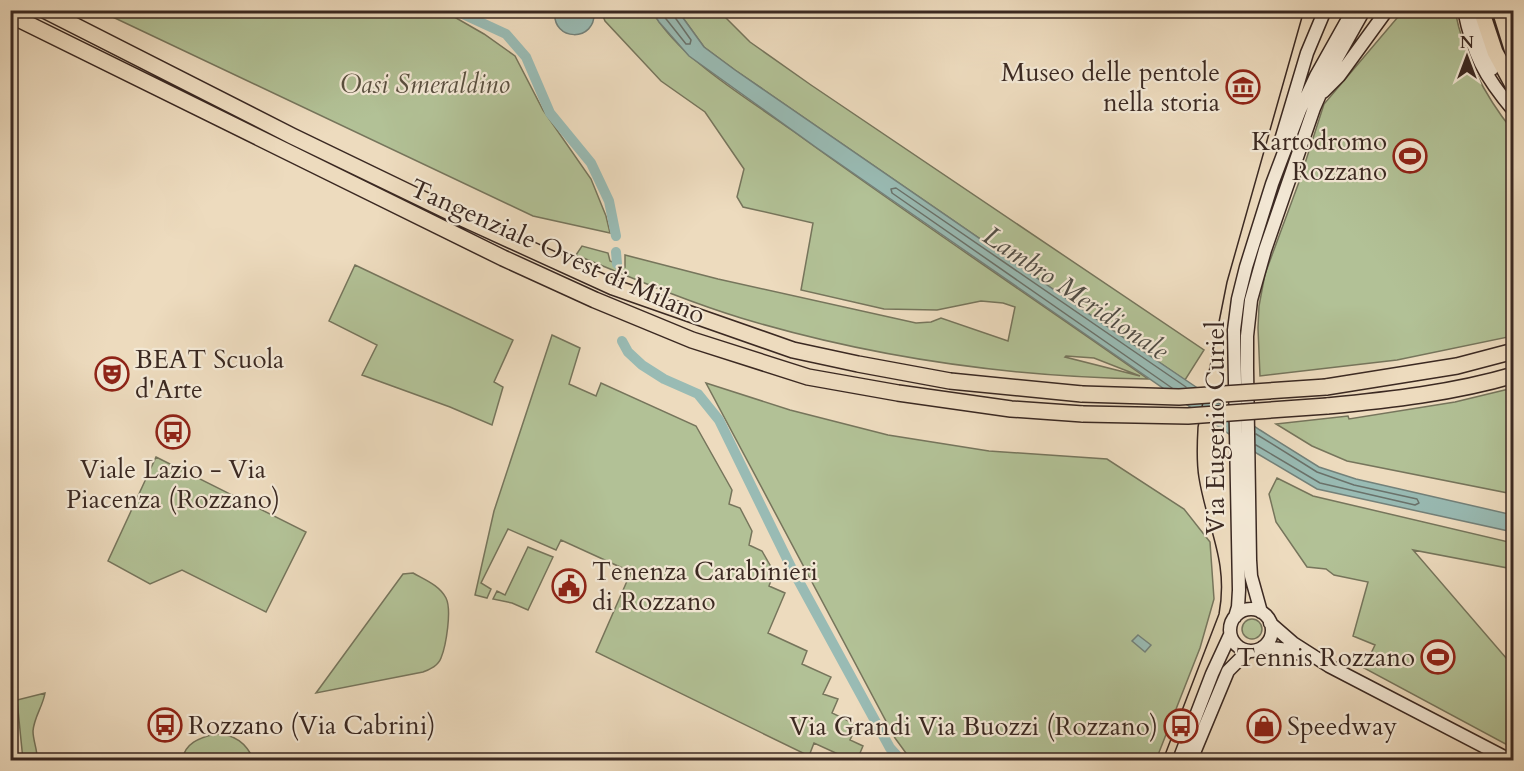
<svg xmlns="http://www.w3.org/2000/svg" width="1524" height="771" font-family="Cardo,serif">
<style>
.green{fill:#b2c196;stroke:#76755c;stroke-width:1.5;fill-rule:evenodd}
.water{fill:#99bbb4;stroke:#73817a;stroke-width:1.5}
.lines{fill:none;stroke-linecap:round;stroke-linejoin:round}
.shore{stroke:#6a726b;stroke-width:1.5}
.canal{stroke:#99bbb4;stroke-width:10}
.secondary-casing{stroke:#3b2922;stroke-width:15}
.highway-casing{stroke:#3b2922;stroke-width:18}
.secondary{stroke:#f3e8d5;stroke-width:12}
.highway{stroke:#eddbbe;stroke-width:15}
.tram{stroke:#3b2922;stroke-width:1.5}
.highway-bridge-casing{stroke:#3b2922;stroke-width:18;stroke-linecap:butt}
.highway-bridge{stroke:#eddbbe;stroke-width:15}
.labels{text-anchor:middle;stroke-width:4.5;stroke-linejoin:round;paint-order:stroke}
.poi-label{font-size:26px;fill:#3b2922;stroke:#f3e8d5;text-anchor:end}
.park-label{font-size:26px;font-style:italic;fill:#594f3f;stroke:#f3e8d5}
.street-label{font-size:26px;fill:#3b2922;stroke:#f3e8d5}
.water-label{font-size:27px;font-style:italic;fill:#524e46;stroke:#f3e8d5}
</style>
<rect width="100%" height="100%" fill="#eddbbe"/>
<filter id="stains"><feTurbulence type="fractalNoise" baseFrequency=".00333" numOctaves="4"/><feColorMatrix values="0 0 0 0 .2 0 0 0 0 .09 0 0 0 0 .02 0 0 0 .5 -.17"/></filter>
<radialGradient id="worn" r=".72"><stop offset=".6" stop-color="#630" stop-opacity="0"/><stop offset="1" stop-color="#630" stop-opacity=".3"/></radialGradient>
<!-- green -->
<path class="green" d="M100,11H444L484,34L515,56L543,110L591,179L606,216L610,233L533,216Z
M601,11H652C682,61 746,97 793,131C910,216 1030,296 1148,379C1010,377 874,358 741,318C685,301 630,277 576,255L582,246L608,253L610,261L625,267V255L718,279L916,323L931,322L941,318L1008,341L1015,307L1003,303L981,301L937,310L884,309L801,290L813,223L743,207L737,197L744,169L705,112L661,81L605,21ZM1066,356L1094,358L1140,376L1065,357Z
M678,11H719L750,42L811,85L1204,350L1185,380L735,70L704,47Z
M1403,11H1455C1464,56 1484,95 1513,131V336L1397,360L1260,376L1258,328L1259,306L1265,274L1299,182L1324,104Z
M355,265L513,340L494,382L503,387L492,425L450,407L362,375L377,345L329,321Z
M552,335L580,348L569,384L596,396L601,383L696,426L732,490L729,504L740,508L752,531L749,545L762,551L774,572L769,586L785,593L768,633L807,651L802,664L831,677L823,694L838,699L832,713L857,725L850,740L863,746L857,760H851L814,743L809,756L596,652L631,572L561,540L556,550L508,529L481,583L491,589L487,598L475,595L494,511Z
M706,383L790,410L888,435L989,451L1107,459L1184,509L1210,542L1214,599L1200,648L1156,760H911L895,738Z
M1513,388V494L1347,461L1312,446L1276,424L1348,416L1349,419L1455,402Z
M156,457L306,532L266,612L182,570L150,584L108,561Z
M1277,478L1313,496L1513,543V569L1413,550L1513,666V748L1364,668L1375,645L1353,636L1368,582L1334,575L1326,569L1307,567L1276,522L1269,494Z
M528,547L553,557L528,610L512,603L493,599L497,591L505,595Z
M413,573C425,580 439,585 446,598C452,610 446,646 441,658C438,666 430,669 423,672L316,693L403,574Z
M1242 629a10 10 0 1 1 20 0a10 10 0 1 1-20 0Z
M45,693C43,706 34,717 33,731C33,741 38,751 37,760H23L17,700Z
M215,734C235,734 246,743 254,760H182C185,743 199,738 215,734Z"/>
<!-- water -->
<path class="water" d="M555,11H594C597,43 551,42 555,11Z
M652,11H678L704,47L735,70L1153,358L1260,430L1319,467L1356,479L1513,515V532L1317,489L1258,454L817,148L689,56L659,22Z
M1138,635L1151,645L1145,652L1132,641Z"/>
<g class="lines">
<!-- shore -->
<path class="shore" d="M659,10L686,44H690L691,40L674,16L673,10
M1172,388L892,193L891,189L896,188L1186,387
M1256,434L1317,472L1354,485L1417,499L1419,503L1415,505L1320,483L1256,445"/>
<!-- canal -->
<path class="canal" d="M454,10L506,34L526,57L550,113L591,163L609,201L616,236
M616,252L617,264
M622,341L628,352L642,365L664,379L698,394L719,420L791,567L890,748L901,760"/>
<!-- secondary casing -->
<g class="secondary-casing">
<path id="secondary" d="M1464,10C1473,54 1484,76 1514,111
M1473,10L1478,37L1492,69
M1323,92L1339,76L1387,10
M1281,140L1307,53L1325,10
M1230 630a21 21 0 1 1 42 0a21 21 0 1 1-42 0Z
M1261,612L1251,576L1250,560L1247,369V336L1251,300L1265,250L1314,108L1332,67L1364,10
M1235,617L1238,607L1239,590L1234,330L1238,299L1246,267L1272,184L1300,110L1316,76L1353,10
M1270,623L1293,643L1329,666L1510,760
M1263,647L1289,650L1303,655
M1179,760L1212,674L1230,635
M1191,760L1228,671L1248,651"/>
</g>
<!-- highway casing -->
<g class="highway-casing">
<path id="highway" d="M44,10L292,136L464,219L613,287L793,350L858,364L950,381L1082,394
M1481,10L1495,52L1514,87
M1500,10L1514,55
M10,15L503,258L595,300L692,340L808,377L898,393L1011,409L1083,414
M1326,387L1457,366L1514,351
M1327,406C1389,400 1453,393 1514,375"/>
</g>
<!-- secondary -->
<use href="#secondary" class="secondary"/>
<!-- highway -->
<use href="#highway" class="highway"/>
<!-- tram -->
<path class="tram" d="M1163,760L1219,614C1229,561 1207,528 1199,478C1196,461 1197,444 1198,427L1227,282L1304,10"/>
<!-- highway-bridge casing -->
<g class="highway-bridge-casing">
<path id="highway-bridge" d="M1082,394L1179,397L1326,387
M1083,414L1188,416L1327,406"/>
</g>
<!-- highway-bridge -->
<use href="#highway-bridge" class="highway-bridge"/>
</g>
<!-- icons -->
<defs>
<g id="museum-ring" transform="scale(1.725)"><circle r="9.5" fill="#f3e8d5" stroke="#8f2418" stroke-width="1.5"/><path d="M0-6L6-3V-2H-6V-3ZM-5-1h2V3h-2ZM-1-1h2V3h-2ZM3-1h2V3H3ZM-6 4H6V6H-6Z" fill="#8f2418"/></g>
<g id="stadium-ring" transform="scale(1.725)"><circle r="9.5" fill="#f3e8d5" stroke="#8f2418" stroke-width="1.5"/><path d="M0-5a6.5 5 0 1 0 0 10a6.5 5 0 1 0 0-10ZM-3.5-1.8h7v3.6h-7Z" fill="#8f2418"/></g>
<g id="theatre-ring" transform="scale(1.725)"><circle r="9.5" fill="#f3e8d5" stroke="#8f2418" stroke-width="1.5"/><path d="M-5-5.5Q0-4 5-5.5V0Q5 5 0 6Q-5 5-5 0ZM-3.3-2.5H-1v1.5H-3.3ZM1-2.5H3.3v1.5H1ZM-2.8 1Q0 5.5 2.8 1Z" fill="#8f2418"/></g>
<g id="bus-ring" transform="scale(1.725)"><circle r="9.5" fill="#f3e8d5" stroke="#8f2418" stroke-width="1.5"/><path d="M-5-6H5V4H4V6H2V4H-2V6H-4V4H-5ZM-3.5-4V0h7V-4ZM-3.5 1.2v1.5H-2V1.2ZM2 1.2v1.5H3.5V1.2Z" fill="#8f2418"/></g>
<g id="civic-ring" transform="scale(1.725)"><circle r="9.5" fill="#f3e8d5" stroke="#8f2418" stroke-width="1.5"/><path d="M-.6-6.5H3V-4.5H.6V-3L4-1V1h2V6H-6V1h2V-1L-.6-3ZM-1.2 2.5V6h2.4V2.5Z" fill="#8f2418"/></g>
<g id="shop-ring" transform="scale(1.725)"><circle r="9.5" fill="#f3e8d5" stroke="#8f2418" stroke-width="1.5"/><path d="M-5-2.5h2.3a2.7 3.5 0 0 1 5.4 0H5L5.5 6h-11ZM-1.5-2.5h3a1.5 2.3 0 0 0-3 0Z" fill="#8f2418"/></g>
</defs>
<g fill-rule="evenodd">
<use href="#museum-ring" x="1243" y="87"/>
<use href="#stadium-ring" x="1410" y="156"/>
<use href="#theatre-ring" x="112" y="374"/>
<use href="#bus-ring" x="173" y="432"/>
<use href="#civic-ring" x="569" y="586"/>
<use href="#stadium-ring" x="1438" y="657"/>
<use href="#bus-ring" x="165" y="725"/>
<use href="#bus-ring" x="1181" y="726"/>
<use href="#shop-ring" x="1264" y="726"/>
</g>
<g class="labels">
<!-- poi labels -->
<g class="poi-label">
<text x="1220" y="81">Museo delle pentole<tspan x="1220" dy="30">nella storia</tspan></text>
<text x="1387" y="150">Kartodromo<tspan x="1387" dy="30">Rozzano</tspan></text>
<text x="135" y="368" text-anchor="start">BEAT Scuola<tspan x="135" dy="30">d'Arte</tspan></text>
<text x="173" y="478" text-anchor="middle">Viale Lazio - Via<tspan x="173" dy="30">Piacenza (Rozzano)</tspan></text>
<text x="592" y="580" text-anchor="start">Tenenza Carabinieri<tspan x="592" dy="30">di Rozzano</tspan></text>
<text x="1415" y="666">Tennis Rozzano</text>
<text x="188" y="734" text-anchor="start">Rozzano (Via Cabrini)</text>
<text x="1158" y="735">Via Grandi Via Buozzi (Rozzano)</text>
<text x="1287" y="735" text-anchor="start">Speedway</text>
</g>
<!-- park labels -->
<g class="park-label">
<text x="425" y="93">Oasi Smeraldino</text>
</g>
<!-- street labels -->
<g class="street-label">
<text transform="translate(558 251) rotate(24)" y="9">Tangenziale Ovest di Milano</text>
<text transform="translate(1215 428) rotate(-90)" y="9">Via Eugenio Curiel</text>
</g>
<!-- water labels -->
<g class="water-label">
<text transform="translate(1076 293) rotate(34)" y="9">Lambro Meridionale</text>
</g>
</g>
<!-- margin -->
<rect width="1524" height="771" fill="none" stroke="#eddbbe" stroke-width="36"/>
<rect x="12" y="12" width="1500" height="747" fill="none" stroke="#3b2922" stroke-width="3"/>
<rect x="18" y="18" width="1488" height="735" fill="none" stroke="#3b2922" stroke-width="1.5"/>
<!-- north arrow -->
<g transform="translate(1467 57)" stroke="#f3e8d5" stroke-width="4.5" paint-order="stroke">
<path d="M0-4.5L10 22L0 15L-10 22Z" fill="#3b2922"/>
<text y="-9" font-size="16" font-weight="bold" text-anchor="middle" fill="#3b2922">N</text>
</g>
<rect width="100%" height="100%" filter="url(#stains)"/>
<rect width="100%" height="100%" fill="url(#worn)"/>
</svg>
